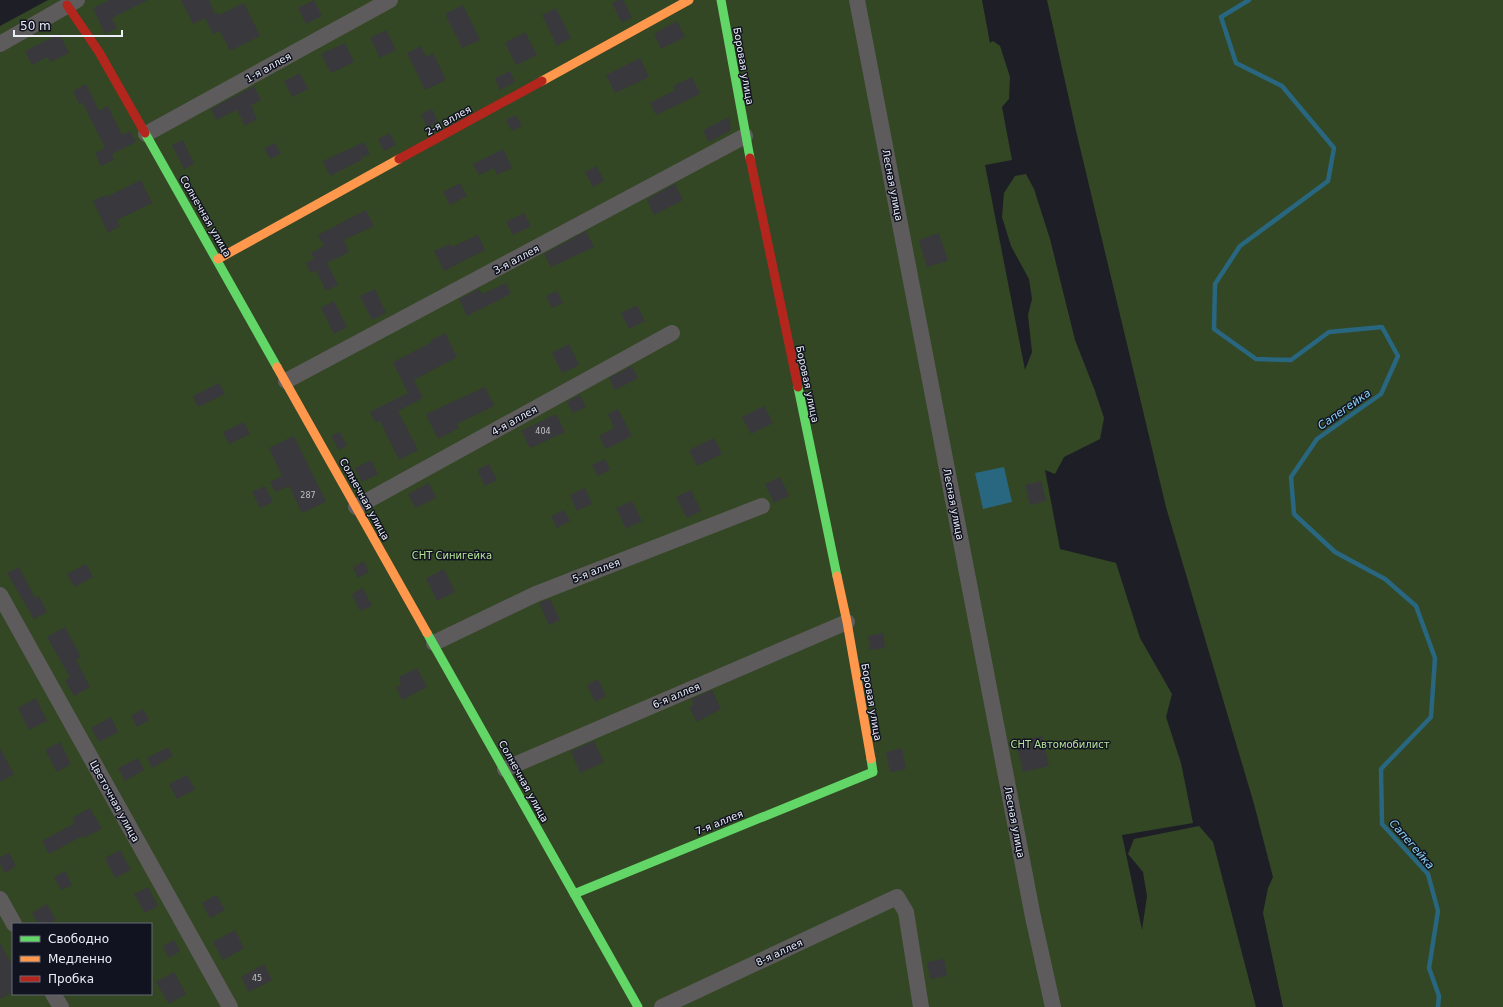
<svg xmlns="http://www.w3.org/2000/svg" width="1503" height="1007" font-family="'DejaVu Sans',sans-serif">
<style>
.green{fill:#334724;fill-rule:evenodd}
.water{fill:#296680}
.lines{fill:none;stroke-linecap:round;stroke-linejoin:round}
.stream{stroke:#296680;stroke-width:4.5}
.building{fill:#39383d}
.street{stroke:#5d5b5b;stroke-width:16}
.fast{stroke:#63d668;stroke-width:9}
.slow{stroke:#ff974d;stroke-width:9}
.jam{stroke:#b3261e;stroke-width:9}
.labels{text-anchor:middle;stroke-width:3;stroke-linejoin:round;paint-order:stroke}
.number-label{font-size:8px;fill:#bfc0c8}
.street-label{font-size:10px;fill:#eceef7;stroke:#111420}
.park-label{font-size:10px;fill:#b7e498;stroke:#111420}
.water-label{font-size:11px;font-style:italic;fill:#8bd4f8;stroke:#111420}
</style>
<rect width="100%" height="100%" fill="#1e1f26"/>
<!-- green -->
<path class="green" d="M48,0H982L990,43L993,41L1000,46L1010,77L1009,99L1002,107L1012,160L985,165L1025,370L1032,352L1028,315L1032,299L1029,279L1011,246L1002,217L1004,193L1015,176L1026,174L1034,189L1050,239L1075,340L1095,391L1104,418L1100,439L1064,457L1055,474L1045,470L1060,549L1116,563L1140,638L1172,694L1166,717L1181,763L1193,823L1122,835L1142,930L1147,896L1143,872L1128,854L1134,839L1199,826L1213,842L1256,1007H0V26ZM13,924H151V994H13Z
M1047,0H1503V1007H1283L1263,913L1268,888L1273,877L1254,804L1166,507L1077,135Z"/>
<!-- water -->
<path class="water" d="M1004,467L1012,502L983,509L975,473Z"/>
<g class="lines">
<!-- stream -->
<path class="stream" d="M1249,0L1221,17L1236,63L1282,86L1334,148L1328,181L1240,246L1215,284L1214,329L1256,359L1291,360L1329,332L1382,327L1398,356L1381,394L1317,439L1291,477L1294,514L1335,552L1385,579L1416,606L1435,658L1431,717L1381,769L1382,824L1428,874L1438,911L1429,968L1439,996L1438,1007"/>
</g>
<!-- building -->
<path class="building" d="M109,0H148L112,18L117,28L105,34L93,8Z
M181,0H209L215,14L218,13L219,15L244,3L260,36L230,51L220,31L213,34L205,18L193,24Z
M314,0L322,16L306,24L298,8Z
M619,0H623L632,17L622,23L612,3Z
M463,5L480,40L462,48L445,14Z
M556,8L571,38L557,46L542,15Z
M677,21L685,37L661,49L654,34Z
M386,30L396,50L380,58L370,38Z
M525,32L537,55L516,65L505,43Z
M59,34L69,53L50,62L48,57L32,65L25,51Z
M345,43L354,62L331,73L321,54Z
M421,46L426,57L433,53L446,80L425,90L407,53Z
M640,58L649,77L615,93L606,75Z
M510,71L515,82L500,90L495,78Z
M300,73L308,89L292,97L284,81Z
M692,77L700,94L656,115L650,103L675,90L673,86Z
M86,84L99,111L108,106L122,135L130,131L136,142L112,154L114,160L101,166L95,153L105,148L82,102L79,104L73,91Z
M254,86L261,100L251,105L257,119L245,126L237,110L216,120L211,109Z
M432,109L438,122L427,127L421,114Z
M516,115L522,126L512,131L506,120Z
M729,117L731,130L709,142L703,130Z
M390,133L396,145L384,151L378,139Z
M183,140L194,164L184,169L172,145Z
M364,142L370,154L361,158L362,160L330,176L323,161Z
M275,143L281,154L270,159L264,148Z
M503,149L512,168L497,175L494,168L479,175L473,164Z
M597,166L604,181L593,187L585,172Z
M141,180L152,203L117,220L120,226L108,233L93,201L105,195L106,197Z
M460,183L467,196L450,205L443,192Z
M675,184L683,200L654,215L647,199Z
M366,210L374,226L344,240L349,252L327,263L338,285L326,291L316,270L311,273L306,263L314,259L311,253L324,246L318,235Z
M524,213L531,226L513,235L506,222Z
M586,231L594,247L551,267L544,254Z
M939,233L948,261L927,267L919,240Z
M478,235L485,250L444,271L434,251L450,244L452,247Z
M506,283L511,294L467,316L459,299L479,289L482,294Z
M375,289L386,313L372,320L360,296Z
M557,291L563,303L552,308L546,296Z
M334,301L347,327L334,334L321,308Z
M637,305L645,321L629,329L621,313Z
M445,333L457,357L414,380L423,398L398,411L418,450L399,460L380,421L376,423L370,412L408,393L393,362L432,342L431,340Z
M569,344L579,365L562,373L552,353Z
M632,366L638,378L615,390L609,378Z
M219,383L225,394L198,407L193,396Z
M485,387L494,406L457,424L459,428L438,439L426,414Z
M580,395L586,407L573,413L567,402Z
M764,406L773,423L751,434L742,417Z
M618,409L632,436L606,449L599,436L614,428L608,414Z
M556,414L565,432L530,448L521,431Z
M244,422L250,434L229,444L223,432Z
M340,432L347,446L339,450L331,436Z
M294,436L326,502L302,513L289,486L275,492L270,482L282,476L269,448Z
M714,438L722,454L697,466L689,450Z
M605,459L610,470L598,476L592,465Z
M371,460L378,474L362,482L355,468Z
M489,464L497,480L485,486L477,470Z
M780,477L789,496L774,503L765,484Z
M1041,481L1046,501L1030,505L1025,485Z
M429,483L436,498L415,508L408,494Z
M265,486L273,502L260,508L252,492Z
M585,488L592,504L577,511L570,495Z
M691,490L701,511L687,518L676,497Z
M632,501L642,521L626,529L616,508Z
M564,510L570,521L557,528L551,516Z
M364,561L369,572L358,578L353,567Z
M86,564L93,577L74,587L67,574Z
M19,567L35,598L39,596L47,612L34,619L7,573Z
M444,569L455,592L437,601L426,578Z
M363,588L372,606L360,611L352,594Z
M550,599L560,620L549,625L539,603Z
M65,627L81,657L76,660L90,687L74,696L65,680L70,677L47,637Z
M883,633L885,648L870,650L868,636Z
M417,668L427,687L402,700L396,687L401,685L399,677Z
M598,679L606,696L595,702L587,685Z
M712,690L721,709L697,722L689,707L694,705L691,699Z
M36,698L47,721L29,730L18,708Z
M143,709L149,720L137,727L131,716Z
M111,717L118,732L99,742L91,728Z
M1042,736L1049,766L1023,772L1016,743Z
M594,741L604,762L580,773L571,751Z
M60,742L71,764L57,772L45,750Z
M168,747L173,756L152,768L147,758Z
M0,748L14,774L0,782Z
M902,748L906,769L890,772L886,752Z
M138,758L144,770L125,781L118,768Z
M187,775L195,789L177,799L169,784Z
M90,808L102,829L83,838L82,836L49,854L42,841L75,823L72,818Z
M120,850L131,870L115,878L105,858Z
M9,853L16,866L5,873L0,864V857Z
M65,871L72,885L61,890L54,877Z
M148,887L158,906L145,913L134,894Z
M216,895L225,910L210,918L202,903Z
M47,904L56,920L49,924H38L32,913Z
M235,930L244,948L223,960L213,942Z
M174,940L180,951L169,958L163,946Z
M0,943L13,967V992L0,999Z
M944,959L947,976L930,979L927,962Z
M264,964L272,980L249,992L241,977Z
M174,972L186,994L169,1004L156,982Z"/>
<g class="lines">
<!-- street -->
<path class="street" d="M857,0L1033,917L1053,1007
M0,44L77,0
M146,134L390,0
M286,381L745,136
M356,507L672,333
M0,595L230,1007
M434,643L536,594L762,506
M505,769L847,622
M0,899L14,924
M53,994L61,1007
M662,1007L897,897L906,912L921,1007"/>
<!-- fast -->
<path class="fast" d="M721,0L750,158
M145,133L277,367
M798,387L837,576
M427,633L638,1007
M574,894L873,772L871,759"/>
<!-- slow -->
<path class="slow" d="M542,81L689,0
M218,259L399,159
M277,367L427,633
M837,576L847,622L871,759"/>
<!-- jam -->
<path class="jam" d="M67,5L99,52L145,133
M750,158L798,387
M399,159L542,81"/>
</g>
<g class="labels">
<!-- number labels -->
<g class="number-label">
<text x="543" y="434">404</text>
<text x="308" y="498">287</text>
<text x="257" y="981">45</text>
</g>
<!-- street labels -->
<g class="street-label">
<text transform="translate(744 66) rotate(80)" y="4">Боровая улица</text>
<text transform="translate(268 67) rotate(-29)" y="4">1-я аллея</text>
<text transform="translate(448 120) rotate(-29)" y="4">2-я аллея</text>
<text transform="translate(893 185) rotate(79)" y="4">Лесная улица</text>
<text transform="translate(206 216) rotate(60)" y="4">Солнечная улица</text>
<text transform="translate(516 259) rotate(-28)" y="4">3-я аллея</text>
<text transform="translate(808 384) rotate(78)" y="4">Боровая улица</text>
<text transform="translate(514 420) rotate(-29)" y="4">4-я аллея</text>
<text transform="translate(365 499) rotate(61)" y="4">Солнечная улица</text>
<text transform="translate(954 504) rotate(79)" y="4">Лесная улица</text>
<text transform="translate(596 570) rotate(-21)" y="4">5-я аллея</text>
<text transform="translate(676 695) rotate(-23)" y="4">6-я аллея</text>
<text transform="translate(872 702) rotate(80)" y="4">Боровая улица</text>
<text transform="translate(524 781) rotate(61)" y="4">Солнечная улица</text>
<text transform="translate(115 801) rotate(61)" y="4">Цветочная улица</text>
<text transform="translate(719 822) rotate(-22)" y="4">7-я аллея</text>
<text transform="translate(1015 822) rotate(79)" y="4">Лесная улица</text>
<text transform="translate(779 952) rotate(-25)" y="4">8-я аллея</text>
</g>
<!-- park labels -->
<g class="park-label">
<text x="452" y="559">СНТ Синигейка</text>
<text x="1060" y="748">СНТ Автомобилист</text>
</g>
<!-- water labels -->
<g class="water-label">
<text transform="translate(1344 409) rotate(-35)" y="4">Сапегейка</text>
<text transform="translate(1412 844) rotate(49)" y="4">Сапегейка</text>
</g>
</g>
<!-- legend -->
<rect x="12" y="923" width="140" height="72" fill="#111420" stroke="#696b76"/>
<rect x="20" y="936" width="20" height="6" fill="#63d668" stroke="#696b76"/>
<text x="48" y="943" font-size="12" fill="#eceef7">Свободно</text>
<rect x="20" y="956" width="20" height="6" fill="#ff974d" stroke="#696b76"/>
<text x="48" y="963" font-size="12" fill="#eceef7">Медленно</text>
<rect x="20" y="976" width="20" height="6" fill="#b3261e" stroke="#696b76"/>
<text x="48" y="983" font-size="12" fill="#eceef7">Пробка</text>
<!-- scale -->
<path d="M14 30v6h108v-6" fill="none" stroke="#eceef7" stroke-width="2"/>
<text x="20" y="30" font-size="12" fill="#eceef7" stroke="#111420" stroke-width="3" paint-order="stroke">50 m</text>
</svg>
